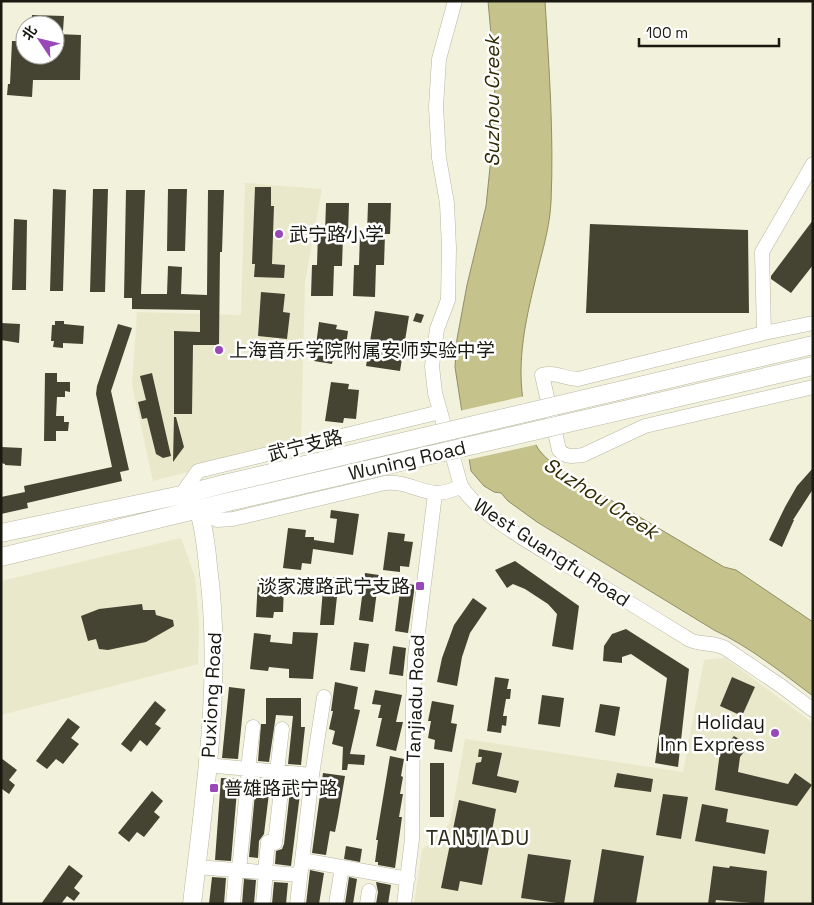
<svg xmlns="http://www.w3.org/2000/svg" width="814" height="905" font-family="'Space Grotesk','Noto Sans SC',sans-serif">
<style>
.built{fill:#eae8ca}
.water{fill:#c5c28b;stroke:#918f66}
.pier{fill:#f2f1db}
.building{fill:#454432}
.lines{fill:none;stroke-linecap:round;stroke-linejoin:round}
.minor-casing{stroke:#b8b7a2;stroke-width:15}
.major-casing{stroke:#b8b7a2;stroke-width:19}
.minor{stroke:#fff;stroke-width:14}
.major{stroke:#fff;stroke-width:18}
.major-bridge-casing{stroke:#b8b7a2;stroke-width:19;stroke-linecap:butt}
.major-bridge{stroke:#fff;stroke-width:18}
.poi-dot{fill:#9848b8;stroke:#fff;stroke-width:2}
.labels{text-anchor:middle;stroke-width:5;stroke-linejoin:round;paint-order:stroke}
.poi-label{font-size:19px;fill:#191811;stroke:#fff;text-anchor:start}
.street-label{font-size:19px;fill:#191811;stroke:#fff}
.water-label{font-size:20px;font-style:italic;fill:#2f2b00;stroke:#fff}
.quarter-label{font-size:21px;letter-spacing:1px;fill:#2e2d1b;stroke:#fff}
</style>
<rect width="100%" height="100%" fill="#f2f1db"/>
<!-- built -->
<path class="built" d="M245,183L322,189L305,282L301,443L153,481L132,385L137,312L241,315Z
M181,538L195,577L199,623L198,664L1,715V581Z
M725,658L813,723V904H414L422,850L450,823L465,739L683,772L704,660Z"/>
<!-- water -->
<path class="water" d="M488,1H545C549,68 554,135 551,202C550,222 545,242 540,261C529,307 516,352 523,400C525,417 529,435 539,450C552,467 576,478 594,490C637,516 681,541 724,567L736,570L813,622V696C781,672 750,647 714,630L537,522L508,501L501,493L494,492L484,486L471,471L455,367L457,339L467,285L486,206L492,148L495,106L494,67Z"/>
<!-- pier -->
<path class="pier" d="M525,396L531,428L539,444L467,460L459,411Z"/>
<!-- building -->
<path class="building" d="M32,15L64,16L63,31L55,30V25H31Z
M57,34L81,35L80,80H33L32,97L7,95L8,84H10L12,41H22L21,55H57Z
M255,187H271V206H274L272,264L285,265L284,278L254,277L255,264H252Z
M53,189L66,190L63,291H50Z
M93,189H108L105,292H90Z
M168,189H187L185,251H167Z
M126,190H145L141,294H167L168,266L182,267L181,294L207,295L208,190H224L222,252H220L219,345H193L192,414H174V331L200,332V310L132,309V298H124Z
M326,203H349L348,235H343L342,266H334L333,296H311L312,265H317L318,234H325Z
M368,203H391L390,234H385L384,265H376L375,297L353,296L354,265H359L360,234H367Z
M14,219L27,220L26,290H12Z
M813,220V265L791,293L771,279V276Z
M590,224L748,230L749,313H586Z
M261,292L285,294L283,312L290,313L287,339L258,336Z
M375,311L409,316L400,371L366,366Z
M416,313L424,315L421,323L413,321Z
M55,321H64V324L84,326L83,344L63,343V348L53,347L54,341H51L52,325H55Z
M319,322L337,325L336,329L348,331L344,360L333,358L332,364L314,361Z
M1,323L20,324L19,343L1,340Z
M118,324L132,328L111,391L129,470L120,472L122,481L27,503L28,508L1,514V497L25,492L24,486L112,467L96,394L97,386Z
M45,373H57V382H70V392L65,391V397H57L56,416H64V422H69L68,431H56V441H44Z
M152,373L171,456L163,458L156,454L147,418L142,419L138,402L146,400L140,376Z
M331,382L349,384L348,389L359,390L356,419L344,418L343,423L325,421Z
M174,417H176L184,447L173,462Z
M1,447L22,448L21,466L5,465V464L1,463Z
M813,468V489L793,520H794L782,547L769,540L785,507L797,486Z
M331,510L359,514L353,555L313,549L311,564L302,563L301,570L283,568L288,528L306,530L305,537H314V540L334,543L337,519L330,518Z
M388,532L405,534L404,541L413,542L409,567L400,566V572L383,570Z
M515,561L579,606L573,650L552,646L557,614L548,604L525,589L513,584L507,588L495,570Z
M365,573L379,575L373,622L359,620Z
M324,577H339L334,625H320Z
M258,578L276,580L275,586H284L283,612H274L273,618L256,617Z
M401,583L415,585L408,633L395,631Z
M473,598L487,608L470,633L462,657L457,686L437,682L442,658L454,625Z
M142,604L143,610H155L156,615L173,620L174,626L146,642L108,650L99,649L96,639L88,641L81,616L99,609Z
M626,629L689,669L678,767L655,763L667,678L631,654L622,657V663L603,661L604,646L612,634Z
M293,632L318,633L313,679L289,678V669L269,667L268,671L250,669L254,633L271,635L270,642L292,644Z
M354,642L369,644L365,672L350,670Z
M393,646L406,648L403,676L389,674Z
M495,677L509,679L507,689H511L510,699H506L503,716H507L506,726L502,725L501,733L487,731Z
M732,677L755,687L742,716L720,706Z
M335,682L358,687L354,709L360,710L350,754L365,755L364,765L348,764L347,770H342L343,747L332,744L335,731L329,729L333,711H331Z
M229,687L245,689L238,759L222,758Z
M375,690L402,695L396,722H403L396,751L376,746L382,718H378L381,705L372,704Z
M542,695L564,698L560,727L538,724Z
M266,698H301V727H305L301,765L288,764L293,716L276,715L269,762L258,761L261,724H266Z
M155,701L166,710L155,724L161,728L147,746L140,740L131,752L121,744Z
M432,701L454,705L451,723L457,724L452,752L434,749L435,740L428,738L431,721H428Z
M600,704L620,707L615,736L595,732Z
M68,718L80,727L71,738L79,744L63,764L56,759L47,769L36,761Z
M734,736L749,745L740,757L738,772L788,784L795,773L812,785L797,806L715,790L720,752Z
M479,749L502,753L497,776L519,781L516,793L472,784L476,763L481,762L482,757H478Z
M390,756L404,759L401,776L403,777L400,794H403L399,817H402L395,868L378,865V862H375L378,840H376Z
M1,758L17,770L9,780L15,785L9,794L2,789L1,791Z
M430,763H444V817H430Z
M323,773L345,776L338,817L335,832L330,831L326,855L312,853Z
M617,773L653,779L651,792L614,787Z
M221,778L238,779L231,861L215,860Z
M291,782L299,783V786H301L291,866L275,864L276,851L282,849L284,844Z
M256,783L270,785L264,834L259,841L258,858L249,857Z
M152,791L163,801L154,812L160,817L144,837L137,832L129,842L118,833Z
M663,794L688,797L681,839L656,835Z
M459,800L496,809L482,885L460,881L458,891L441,888Z
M702,804L728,809L726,822L769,830L765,854L695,841Z
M346,846L362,849L360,862L344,859Z
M602,849L644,856L636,904H593Z
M528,854L571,860L564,904L521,898Z
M69,865L83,876L74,888L80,893L74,901L67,896L61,904H41Z
M713,866L729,868L730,866L767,871L764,904L716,900L715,904H708Z
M310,870L324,873L319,904H306Z
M212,877L226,878L224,904H209Z
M349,877L357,879L353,904H345Z
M244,879L256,880L254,904H242Z
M274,882L288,883L286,904H272Z
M376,882L391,885L388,904H376L378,892Z"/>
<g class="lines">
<!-- minor casing -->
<g class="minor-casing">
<path id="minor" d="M455,1L439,59L436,107L439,158L447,203L449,248L448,300L437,329L432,366L435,393L461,486C478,514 536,546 565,564C607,589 648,614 690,640C701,645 713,642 725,648L781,686L813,710
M813,323L764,333L578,379C565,379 555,371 542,375L559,450C566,458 573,456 583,455L645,426L813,387
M764,333L762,252L813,164
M181,495L198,471L440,412
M198,509L217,520L233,519L385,483C415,480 428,504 461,486
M207,765L312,775
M248,769L253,727
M277,772L282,729
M302,860L408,879
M196,867L300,875
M239,870L249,769
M265,872L268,842L275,843L283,773
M233,904L236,870
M263,904L266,872
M297,904L312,775L324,697
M336,904L342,867
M367,904L369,891
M404,904L412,839L413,703L415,657L435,494"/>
</g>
<!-- major casing -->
<g class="major-casing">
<path id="major" d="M181,495C186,499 195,504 198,510C203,520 207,554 208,566C223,679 205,791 192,904
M1,533L181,495L224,484
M1,557L228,502"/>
</g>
<!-- minor -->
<use href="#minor" class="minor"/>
<!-- major -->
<use href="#major" class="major"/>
<!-- major-bridge casing -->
<g class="major-bridge-casing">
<path id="major-bridge" d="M224,484L813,345
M228,502L813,366"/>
</g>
<!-- major-bridge -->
<use href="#major-bridge" class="major-bridge"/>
</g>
<!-- markers -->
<g class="poi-dot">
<circle cx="279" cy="234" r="5"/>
<circle cx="219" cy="350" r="5"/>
<rect x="415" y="581" width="10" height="10" rx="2.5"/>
<circle cx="775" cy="733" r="5"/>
<rect x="209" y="783" width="10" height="10" rx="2.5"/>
</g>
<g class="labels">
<!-- poi labels -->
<g class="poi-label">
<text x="289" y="241">武宁路小学</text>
<text x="229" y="357">上海音乐学院附属安师实验中学</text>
<text x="410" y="593" text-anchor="end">谈家渡路武宁支路</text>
<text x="765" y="729" text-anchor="end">Holiday<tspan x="765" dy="22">Inn Express</tspan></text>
<text x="224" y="795">普雄路武宁路</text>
</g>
<!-- street labels -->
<g class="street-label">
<text transform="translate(305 445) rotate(-14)" y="7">武宁支路</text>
<text transform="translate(407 460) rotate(-13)" y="7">Wuning Road</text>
<text transform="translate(552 552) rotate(33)" y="7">West Guangfu Road</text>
<text transform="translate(211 695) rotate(-87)" y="7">Puxiong Road</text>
<text transform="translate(415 698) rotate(-88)" y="7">Tanjiadu Road</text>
</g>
<!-- water labels -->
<g class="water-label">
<text transform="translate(492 101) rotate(-90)" y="7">Suzhou Creek</text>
<text transform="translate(601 498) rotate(33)" y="7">Suzhou Creek</text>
</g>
<!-- quarter labels -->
<g class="quarter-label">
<text x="478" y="845">TANJIADU</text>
</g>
</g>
<!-- border -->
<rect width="814" height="905" fill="none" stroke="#191811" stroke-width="5"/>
<!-- north arrow -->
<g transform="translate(40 40) rotate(305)"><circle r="24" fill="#ffffff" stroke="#a3a3a0"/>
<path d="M0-4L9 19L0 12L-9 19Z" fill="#9848b8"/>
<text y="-8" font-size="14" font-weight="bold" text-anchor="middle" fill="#191811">北</text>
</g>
<!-- scale -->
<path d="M639 38v8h140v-8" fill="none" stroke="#191811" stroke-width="2.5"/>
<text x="646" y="38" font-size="15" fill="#191811" stroke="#ffffff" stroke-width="4" paint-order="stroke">100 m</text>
</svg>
